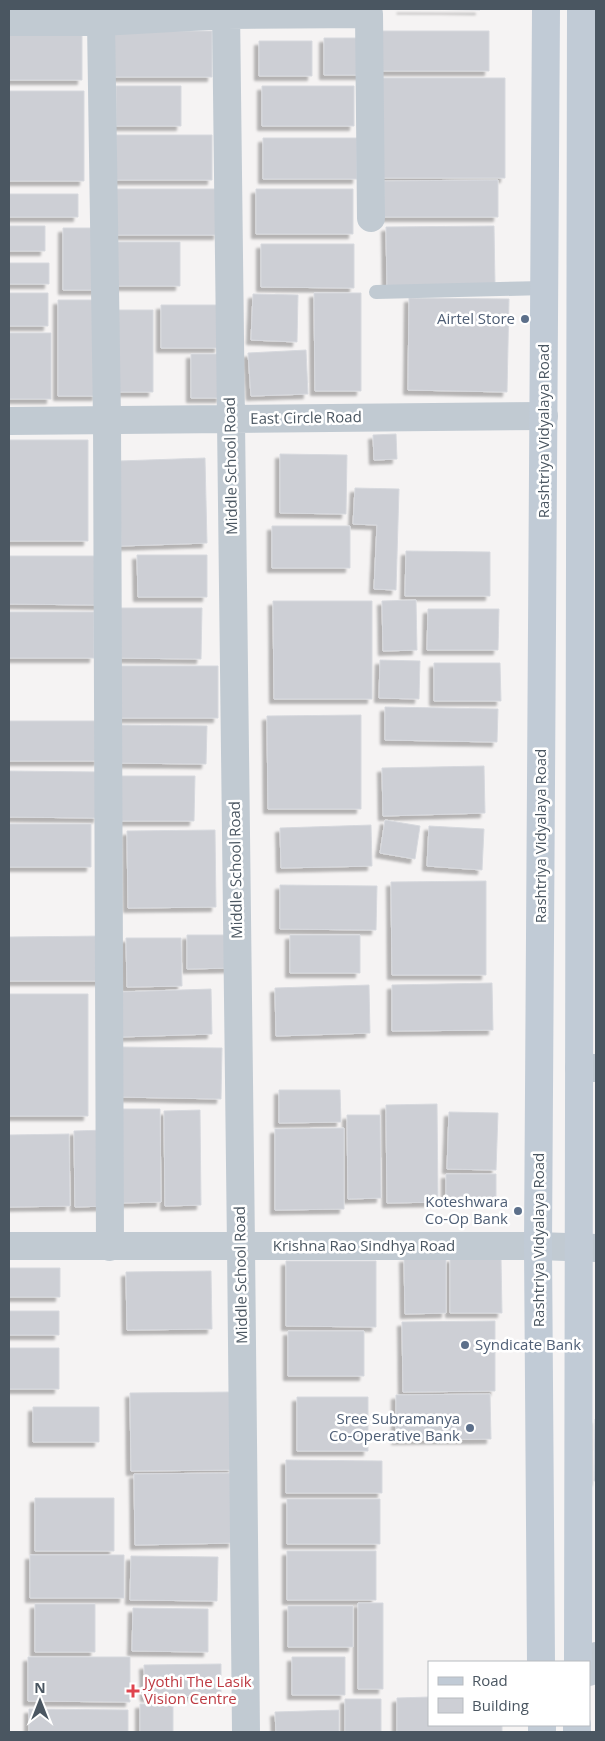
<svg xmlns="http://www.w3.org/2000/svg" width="605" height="1741" font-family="'Open Sans',sans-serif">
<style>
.building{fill:#cdcfd5;stroke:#d7d9de;filter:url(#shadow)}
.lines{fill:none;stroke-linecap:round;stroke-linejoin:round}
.service{stroke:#c1cad2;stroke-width:14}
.minor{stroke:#c1cad2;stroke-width:28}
.secondary{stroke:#c1cbd6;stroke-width:28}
.service-dot{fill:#5c6f8a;stroke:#fff;stroke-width:2}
.health-dot{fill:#e0444e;stroke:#fff;stroke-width:2}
.labels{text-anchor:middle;stroke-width:5;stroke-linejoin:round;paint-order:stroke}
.service-label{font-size:15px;fill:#4e5e75;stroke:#fff;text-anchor:end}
.street-label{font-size:15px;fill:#4a5661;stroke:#fff}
.health-label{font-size:15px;fill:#be3a42;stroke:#fff;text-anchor:start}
</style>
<defs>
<filter id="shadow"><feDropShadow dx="-4.5" dy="4.5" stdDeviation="1" flood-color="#0004"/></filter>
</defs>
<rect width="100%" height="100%" fill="#f5f3f3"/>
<!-- building -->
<path class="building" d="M401,9H480V10Z
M114,31H212V77H114Z
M382,31H489V71H382Z
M9,33H82V80H9Z
M324,38H363V75H324Z
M259,41H312V76H259Z
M381,78H505V178H381Z
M116,86H181V126H116Z
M262,86H354V126H262Z
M9,91H84V181H9Z
M116,135H212V180H116Z
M263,138H357V179H263Z
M498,180V217H384V181Z
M115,189H218V235H115Z
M256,189H353V234H256Z
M9,194H78V217H9Z
M9,226H45V251H9Z
M494,226L495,284L387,286L386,227Z
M63,228H97V290H63Z
M112,242H180V286H112Z
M261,244H354V288L261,287Z
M9,263H49V284H9Z
M9,293H48V326H9Z
M314,293H361V391H315Z
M253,294L298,295L297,342L251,340Z
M409,298L509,299L507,392L408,390Z
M58,300H97V396H58Z
M161,305H219V348H161Z
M112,310H153V392H112Z
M9,333H51V399H9Z
M306,350L308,394L251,396L248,353Z
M191,354H221V398H191Z
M396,434L397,459L374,460L373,435Z
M9,440H88V541H9Z
M280,454L347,455L346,514L280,513Z
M205,458L207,543L121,546L119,461Z
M355,488L399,489L396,590L374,589L377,525L353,524Z
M272,526H350V568H272Z
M406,551L490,552V596H405Z
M137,555H207V597H138Z
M9,556H100V605L9,604Z
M416,600L417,650L383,651L382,601Z
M273,601H372V699H274Z
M117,608H202L201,659L117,658Z
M428,609H499L498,650H427Z
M9,612H94V658H9Z
M380,660L420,661L419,699L379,698Z
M434,663H500L501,701H434Z
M112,666H218V718H112Z
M385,707L498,709L497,742L385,740Z
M361,715V809H268L267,716Z
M9,721H100L99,761H9Z
M116,725L207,726L206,764L116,763Z
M484,766L485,813L383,816L382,768Z
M9,771L99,772L98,818L9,817Z
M111,776H195L194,821H111Z
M385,820L420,826L415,859L380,853Z
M9,824H91V867H9Z
M371,825L372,866L281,868L280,828Z
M429,826L484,829L482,870L427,866Z
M215,830L216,907L128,908L127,831Z
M486,881V975H392L391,882Z
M280,885L377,886L376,930L280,929Z
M187,935H230L231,968L187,969Z
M290,935H360V973H290Z
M104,936V981H9V937Z
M126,938H181L182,986L127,987Z
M492,983L493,1030L392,1031V985Z
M369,985L370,1033L276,1036L275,988Z
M211,989L212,1034L120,1037L119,992Z
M9,994H88V1116H9Z
M120,1047L222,1048L221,1099L120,1097Z
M279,1090H340L341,1122L279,1123Z
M437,1104L438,1202L387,1203L386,1105Z
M120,1109H160L161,1202L120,1203Z
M200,1110L201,1205L165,1206L164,1111Z
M449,1112L498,1113L496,1170L447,1169Z
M347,1115H380L381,1198L348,1199Z
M344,1128V1209L275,1210V1129Z
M105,1130L106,1206L75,1207L74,1131Z
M69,1134L70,1206L9,1207V1135Z
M446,1174H496V1199L446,1200Z
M404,1258H446V1313L405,1314Z
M450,1258H501L502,1313H450Z
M286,1261H376V1327L286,1326Z
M9,1268H60V1297H9Z
M211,1271L212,1329L127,1330L126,1272Z
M9,1311H59V1335H9Z
M495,1321V1391L403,1392L402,1322Z
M288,1331H364V1376H288Z
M9,1348H59V1389H9Z
M232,1392L233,1470L131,1471L130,1393Z
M490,1394L491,1439L396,1440V1395Z
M297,1397H368V1451H297Z
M33,1407H99V1442H33Z
M595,1419H596V1481H594Z
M286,1460L382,1461V1493H286Z
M232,1473L233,1543L135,1545L134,1474Z
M35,1498H114V1551H35Z
M287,1499H380V1544H287Z
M287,1551H376V1600H287Z
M30,1555H124V1598H30Z
M131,1556L218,1557L217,1601L130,1600Z
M358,1603H383V1689H358Z
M35,1604H95V1652H35Z
M288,1606H353V1647H288Z
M133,1608L208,1609V1652L132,1651Z
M28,1657H130V1702L28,1701Z
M292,1657H345V1695H292Z
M221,1664V1696L145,1697L144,1665Z
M429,1697V1725H502V1732H397V1698Z
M345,1699H381V1732H345Z
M140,1704H173V1732H140Z
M29,1709L128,1710V1732H29Z
M339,1710V1732H276L275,1712Z"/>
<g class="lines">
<!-- service -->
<path class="service" d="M376,292L545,288"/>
<!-- minor -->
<path class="minor" d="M226,9L241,1246L246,1732
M9,22H101L226,15L369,14L371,218
M101,22L107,420L110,1247
M9,421L544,416
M579,1068H596
M9,1246H538L596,1248
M589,1672L596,1656"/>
<!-- secondary -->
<path class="secondary" d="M541,1662L538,1246L546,9
M578,1662L581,9
M542,1725V1732
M577,1732V1725"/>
</g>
<!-- markers -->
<g class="service-dot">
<circle cx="525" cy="319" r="5"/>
<circle cx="518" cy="1211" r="5"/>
<circle cx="465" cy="1345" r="5"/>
<circle cx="470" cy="1428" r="5"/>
</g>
<path class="health-dot" d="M130.5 1683.5h5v5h5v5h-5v5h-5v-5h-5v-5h5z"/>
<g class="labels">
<!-- service labels -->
<g class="service-label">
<text x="515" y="324">Airtel Store</text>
<text x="508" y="1207">Koteshwara<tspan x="508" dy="17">Co-Op Bank</tspan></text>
<text x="475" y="1350" text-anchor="start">Syndicate Bank</text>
<text x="460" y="1424">Sree Subramanya<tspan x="460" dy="17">Co-Operative Bank</tspan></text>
</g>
<!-- street labels -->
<g class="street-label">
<text transform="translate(306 418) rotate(-1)" y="5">East Circle Road</text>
<text transform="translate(544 431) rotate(-90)" y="5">Rashtriya Vidyalaya Road</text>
<text transform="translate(231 466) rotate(-91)" y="5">Middle School Road</text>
<text transform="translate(541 836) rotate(-90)" y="5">Rashtriya Vidyalaya Road</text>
<text transform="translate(236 870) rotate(-91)" y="5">Middle School Road</text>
<text transform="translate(539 1240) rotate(-90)" y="5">Rashtriya Vidyalaya Road</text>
<text x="364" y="1251">Krishna Rao Sindhya Road</text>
<text transform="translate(241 1275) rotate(-91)" y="5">Middle School Road</text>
</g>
<!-- health labels -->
<g class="health-label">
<text x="144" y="1687">Jyothi The Lasik<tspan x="144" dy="17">Vision Centre</tspan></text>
</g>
</g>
<!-- border -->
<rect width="605" height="1741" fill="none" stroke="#4a5661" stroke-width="20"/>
<!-- legend -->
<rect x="428" y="1661" width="162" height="65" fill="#ffffff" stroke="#b7bbc0"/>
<rect x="438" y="1677" width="25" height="8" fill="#c1cbd6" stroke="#b7bbc0"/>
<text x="472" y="1686" font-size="15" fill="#4a5661">Road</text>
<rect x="438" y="1698" width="25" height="15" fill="#cdcfd5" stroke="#b7bbc0"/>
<text x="472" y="1711" font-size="15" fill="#4a5661">Building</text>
<!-- north arrow -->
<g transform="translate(40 1701)" stroke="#ffffff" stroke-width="4" paint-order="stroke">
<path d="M0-4L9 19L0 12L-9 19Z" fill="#4a5661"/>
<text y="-8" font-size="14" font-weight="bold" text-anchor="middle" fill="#4a5661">N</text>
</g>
</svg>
